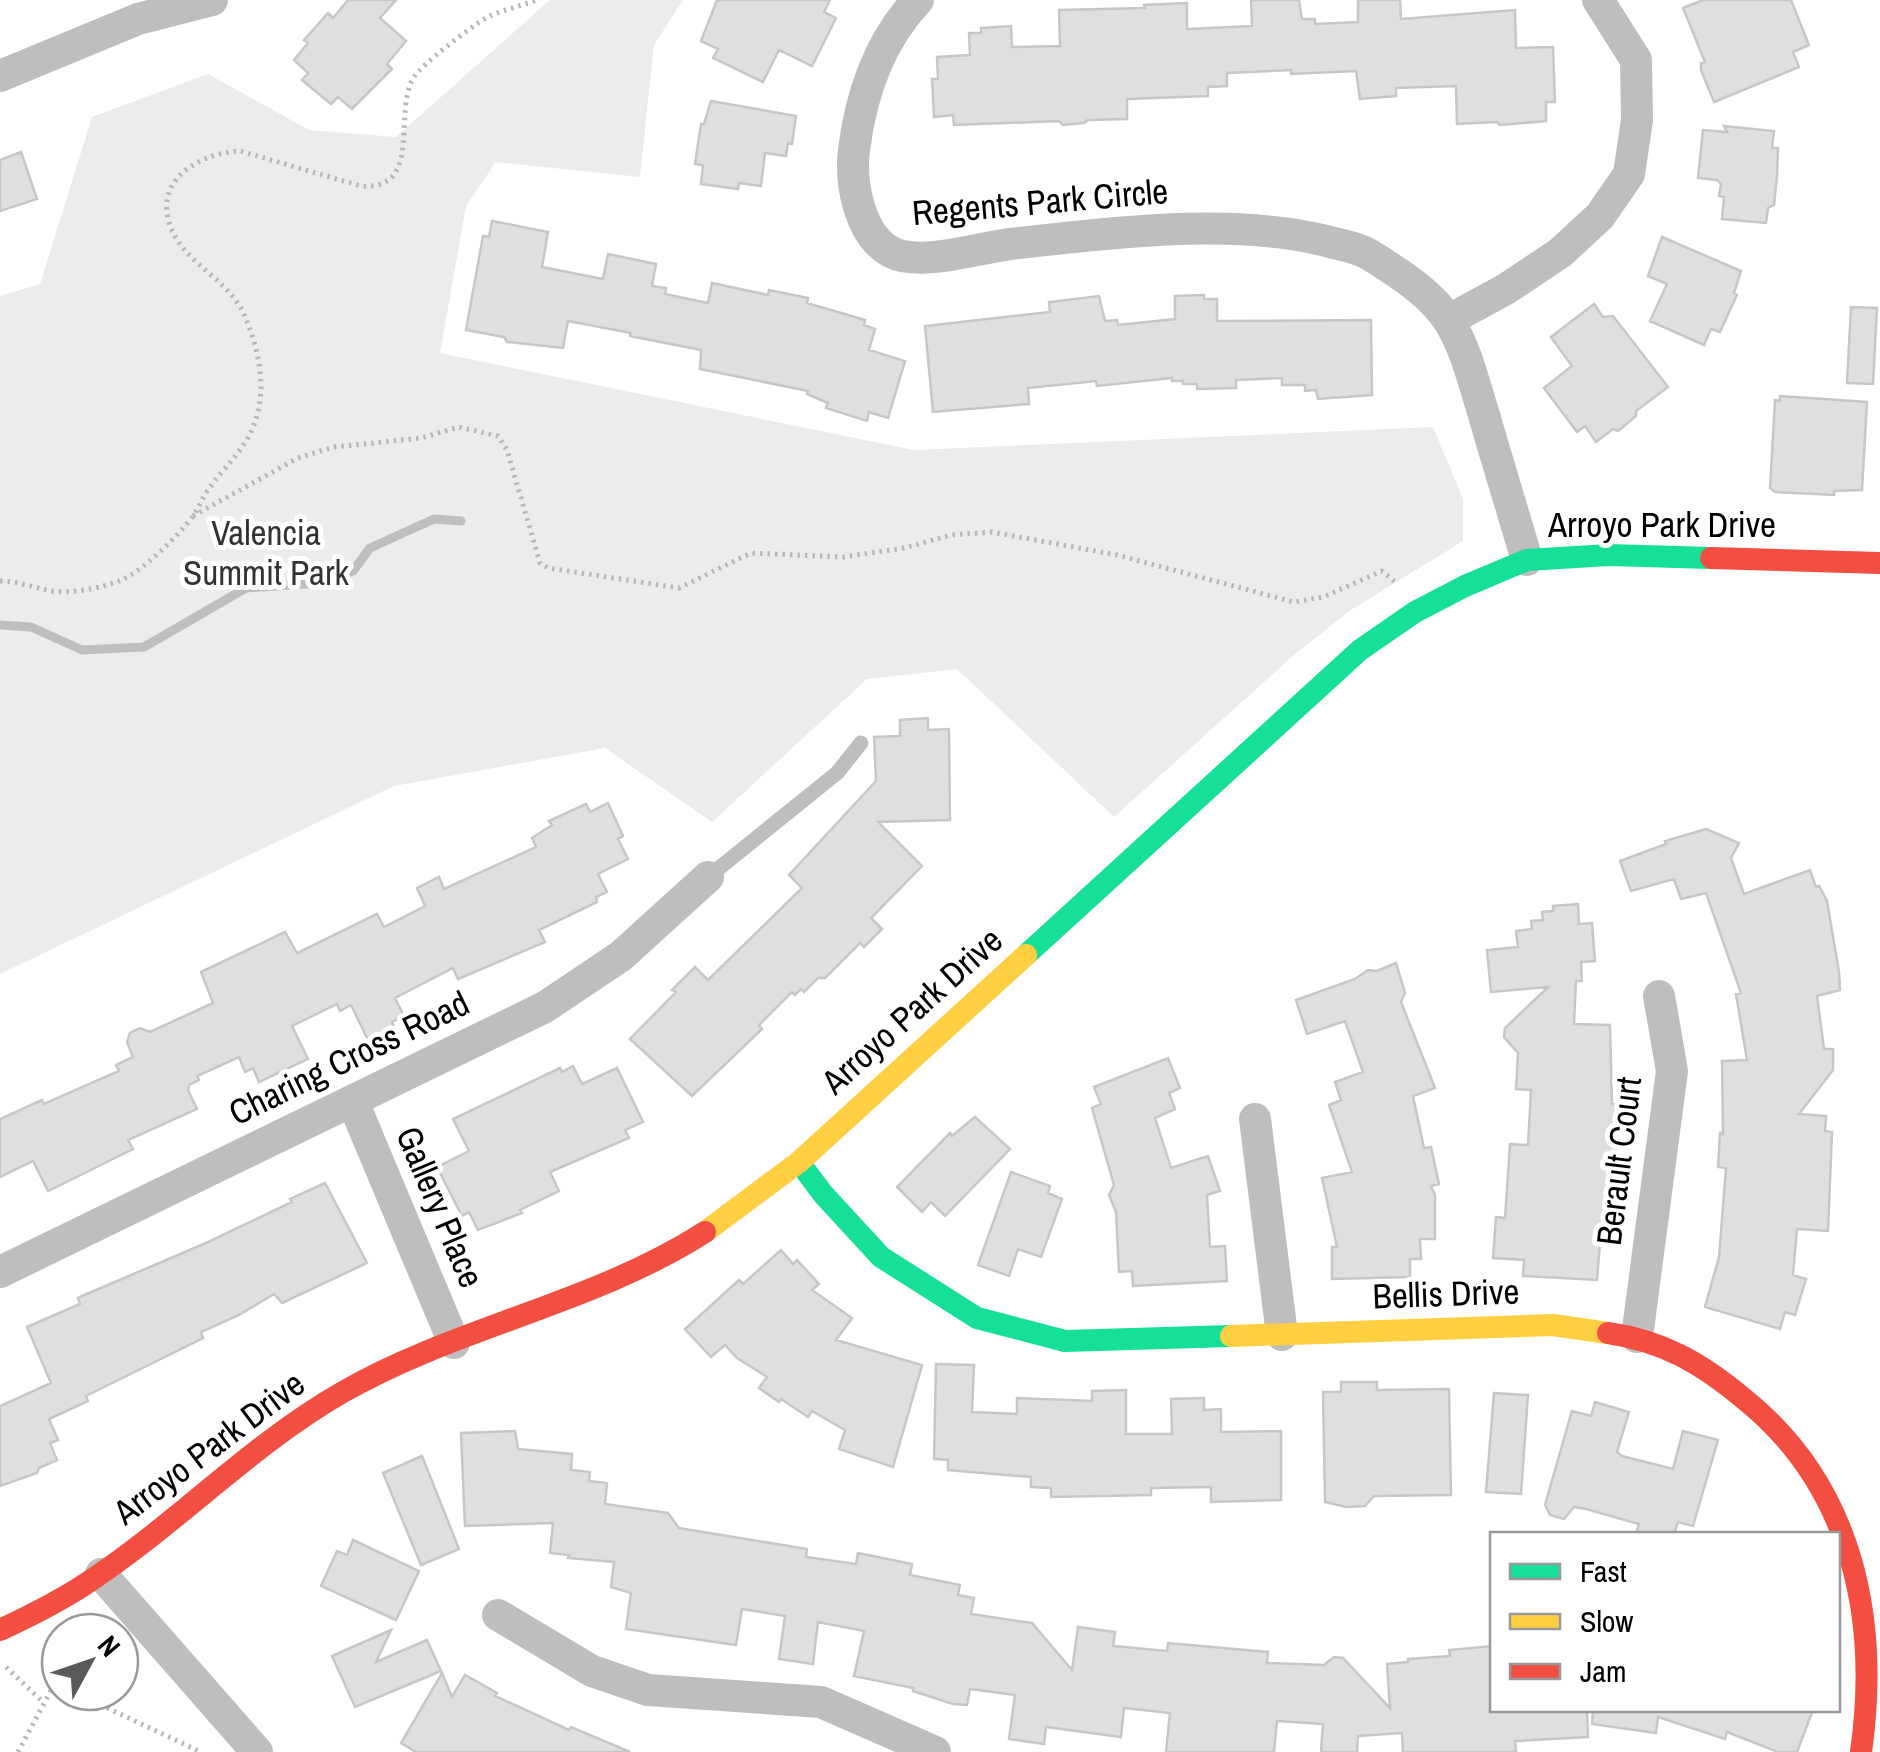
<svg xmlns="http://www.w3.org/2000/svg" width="1880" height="1752" font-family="'Archivo Narrow',sans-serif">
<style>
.green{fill:#ececec}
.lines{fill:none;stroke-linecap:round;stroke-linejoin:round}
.stream{stroke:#bfbfbf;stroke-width:9}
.building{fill:#dfdfdf;stroke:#c7c7c7;stroke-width:2.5}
.path{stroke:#b9b9b9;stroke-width:5;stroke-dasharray:2.5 5;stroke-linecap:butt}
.lane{stroke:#bebebe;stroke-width:15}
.street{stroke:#bebebe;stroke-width:32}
.fast{stroke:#16e098;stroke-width:22}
.slow{stroke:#ffcf43;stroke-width:22}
.jam{stroke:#f24e42;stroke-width:22}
.labels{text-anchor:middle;stroke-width:10;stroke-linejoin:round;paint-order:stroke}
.street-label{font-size:35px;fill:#000;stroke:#fff}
.park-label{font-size:35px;fill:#333;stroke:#fff}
</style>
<rect width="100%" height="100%" fill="#fff"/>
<!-- green -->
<path class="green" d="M550,0H683L654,45L640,177L496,162L466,206L440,353L914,450L1433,427L1463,499V541L1351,610L1295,654L1114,817L957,669L867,679L712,822L605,748L394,786L0,974V296L40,284L92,117L208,74L309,130L396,137Z"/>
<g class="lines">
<!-- stream -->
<path class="stream" d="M0,625L31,627L82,650L144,647L246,588L320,583L353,571L370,548L434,519L461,521"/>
</g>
<!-- building -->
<path class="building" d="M348,0H396L380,18L406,41L387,64L392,69L352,109L338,97L331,104L302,80L308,73L294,60L308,43L304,40L328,13L333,18Z
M717,0H830L824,12L836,18L812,66L779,50L763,82L713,58L718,49L701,41Z
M1251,0H1299L1302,19H1315V24L1358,22V0H1400L1401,19L1515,10L1516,48L1553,47L1555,102H1546V121L1500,125L1497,122L1457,124L1456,86L1396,88V96L1360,99L1356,71L1291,74V70L1227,73V86L1208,87V96L1127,99V119L1088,120L1084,123L1063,125L1059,121L954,125L953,115L934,117L932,79H938L937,57L970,55L969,33H981V28L1011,26L1012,47L1060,46L1059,10L1145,8L1144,5L1187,3V29L1252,26Z
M1703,0H1791L1809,45L1793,52L1799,67L1714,102L1701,70V63L1705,62L1683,8Z
M711,101L796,116L792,144L788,143L786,156L765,153L761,186L739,183L738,189L701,184L703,165L695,164L701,124H704Z
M1724,126L1774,131L1772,148H1778L1777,176L1774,205L1768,208L1766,223L1722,219L1724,197L1719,196L1721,184L1717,180L1698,178L1703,130L1727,132Z
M21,152L37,199L0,211V160Z
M492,221L548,232L542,267L603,279L608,254L656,264L652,286L666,288L665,294L708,303L712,283L768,295L769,290L808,298L807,303L865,320L864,325L875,329L869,350L905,361L888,418L869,412L867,421L826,408L828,403L807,394L808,391L700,369L701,350L630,336L631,333L568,321L563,348L507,342L504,337L466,330L483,236L489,237Z
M1662,237L1741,271L1734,293L1737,295L1720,332L1711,329L1704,345L1650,321L1667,284L1648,276Z
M1204,295V299H1217V321L1371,320L1372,395L1318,399L1316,390L1305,391V385H1282V378L1236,380V388L1197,389V384H1183V381H1172V378L1097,386L1096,381L1028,388L1029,404L933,412L925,326L1050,312L1049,302L1099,296L1105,321L1117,320L1118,325L1175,319V296Z
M1594,304L1603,317L1613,316L1668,387L1636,411V416L1618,431L1613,429L1596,442L1585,426L1577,432L1544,388L1572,366L1551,337Z
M1851,307L1877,308L1873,384L1847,383Z
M1780,396L1867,402L1862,490L1834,491V495L1775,492L1770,488L1775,400L1780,401Z
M928,718V730L949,729L950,820L878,822L922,866L871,918L882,929L864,947L860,943L825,978H818L804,992L801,989L795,995L792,992L759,1025L762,1029L692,1096L630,1039L676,992L672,990L695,967L708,980L802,888L789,875L876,781L874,737L900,736V720Z
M608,803L623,836L618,839L628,859L598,874L607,892L596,897L597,902L539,930L545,942L458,979L453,968L395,998L404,1016L392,1022L394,1027L368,1040L351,1005L340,1011L337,1004L292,1026L308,1059L259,1082L253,1068L245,1072L239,1057L197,1076L199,1080L189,1085L188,1090L197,1109L128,1140L133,1149L48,1191L33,1161L0,1177V1119L42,1100L44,1104L119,1071L116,1065L133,1057L127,1042L130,1033L140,1028L150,1032L213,1003L201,972L285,932L297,953L377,914L384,927L425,906L417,888L439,877L444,889L536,847L532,838L552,825L549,821L586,804L590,812Z
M1706,829L1739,843L1731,858L1744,894L1810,870L1816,887L1819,886L1827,901L1839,972L1840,990L1817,996L1824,1049H1833V1070L1799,1114L1826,1116L1825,1131L1832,1132L1828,1231L1797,1229L1793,1275L1806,1279L1795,1315L1785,1312L1780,1329L1705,1307L1719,1257L1726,1168L1718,1167L1720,1133L1723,1134L1722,1061L1747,1060L1736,994L1741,993L1706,893L1681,899L1674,879L1631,891L1620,861L1666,844L1665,841Z
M1578,904L1579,924L1592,923L1595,961L1581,962L1582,981H1576L1574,1024L1610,1025L1612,1104L1619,1105L1615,1174H1623L1621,1208L1603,1207L1597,1280L1523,1276L1524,1260L1493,1258L1496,1217L1505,1218L1510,1144L1528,1145L1531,1090L1516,1089L1518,1053L1504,1037L1505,1028L1548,987L1491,992L1487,950L1518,947L1516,931L1532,929L1531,921L1543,920L1542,912L1553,911V906Z
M1396,963L1405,993L1401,1002L1435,1088L1413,1096L1424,1148L1431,1147L1439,1184L1431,1186L1435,1195V1239H1420L1421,1259H1410V1277L1332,1279V1247H1337L1322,1178L1352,1172L1329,1105L1341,1100L1335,1082L1363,1072L1345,1021L1307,1034L1296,1000L1355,979L1368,970L1377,971Z
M1168,1058L1180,1088L1169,1093L1175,1109L1155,1118L1171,1168L1208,1156L1220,1191L1207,1195L1210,1247L1225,1246L1227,1281L1133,1286L1132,1271L1119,1272L1116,1212L1109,1195L1114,1185L1092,1108L1101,1104L1094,1087Z
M573,1066L582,1084L617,1068L643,1122L625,1130L629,1138L550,1172L559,1191L520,1210L522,1213L478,1230L469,1212L462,1216L437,1167L469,1151L453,1119L560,1068L562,1072Z
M975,1117L1010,1149L945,1216L931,1202L922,1212L897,1187L950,1133L952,1136Z
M1011,1172L1050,1186L1048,1193L1062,1199L1041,1257L1018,1249L1009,1276L978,1265Z
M325,1183L367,1263L282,1303L274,1294L239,1315L201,1332L203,1338L86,1396L88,1401L49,1419L58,1440L50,1443L57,1460L39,1468L37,1473L0,1486V1406L51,1383L27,1327L80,1304L78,1298L82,1296L206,1243L292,1202L290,1199Z
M781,1250L793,1264L797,1260L819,1284L812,1290L852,1318L836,1340L922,1365L893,1467L839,1449L845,1430L812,1411L808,1417L781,1399L779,1402L759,1388L767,1377L737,1358L725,1345L711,1357L685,1329L739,1280L743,1284Z
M936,1364L974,1365L972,1412L1017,1414V1398L1092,1401V1391L1126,1390V1434H1172L1171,1399L1204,1398V1410L1221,1409V1432L1281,1431V1500L1211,1502V1487L1151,1488V1495L1051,1497V1488L1031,1487V1477L948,1470V1460L934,1459Z
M1341,1382H1377V1390L1449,1389L1451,1495L1374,1496L1365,1506L1346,1507L1325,1502L1323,1392H1341Z
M1494,1393L1528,1395L1521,1494L1486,1492Z
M1595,1402L1629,1412L1617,1452L1622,1456L1673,1469L1683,1431L1718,1440L1693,1526L1678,1522L1674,1534H1636L1639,1524L1586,1509L1574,1507L1564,1519L1550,1515L1545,1505L1572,1411L1591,1416Z
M515,1431L518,1449L572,1454L571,1470L590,1472L589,1481L607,1483L605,1504L668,1513L679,1528L807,1549L806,1557L856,1564L858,1553L912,1564L910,1575L960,1585L958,1595L974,1598L971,1614L1032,1623L1072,1670L1078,1627L1115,1632L1113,1646L1167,1651L1168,1643L1268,1652L1267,1663L1324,1665L1334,1657L1343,1658L1390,1708L1387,1664L1408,1662V1659L1450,1656L1449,1650L1492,1646V1710H1587L1588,1737L1515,1741L1516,1752H1403L1402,1733L1358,1736L1357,1752H1321L1323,1724L1277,1721L1274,1752H1166L1170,1713L1124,1708L1121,1737L1046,1727L1044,1744L1009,1739L1015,1695L970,1689L967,1705L953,1704L913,1691V1688L854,1676L864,1631L818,1622L813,1664L779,1659L785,1616L742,1609L736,1645L626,1629L631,1593L611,1587L614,1562L568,1558L569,1555L550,1553L553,1523L465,1526L461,1433Z
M422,1456L459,1549L421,1565L383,1473Z
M353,1540L419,1571L396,1620L321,1586L337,1551L347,1555Z
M391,1630L376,1662L427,1640L441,1671L355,1707L332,1656Z
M442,1673L452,1697L465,1675L497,1693L495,1696L569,1730L571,1727L630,1752H416L401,1743Z
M1593,1710H1813L1797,1752H1778L1727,1732L1725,1739L1658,1717L1656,1733L1592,1724Z"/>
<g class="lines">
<!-- path -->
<path class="path" d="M193,516L298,458L334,447L421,438L459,427L498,436L507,450L540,563L548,568L679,588L751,553L843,557L904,548L951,535L992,532L1117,555L1294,602L1323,597L1382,571L1395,582
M0,581C19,581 34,588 52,591C71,594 101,588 119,581C141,573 178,536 193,516C199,508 202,498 208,490C226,464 249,447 257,415C266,384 258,348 246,319C229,274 173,262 167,212C162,173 208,152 240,151L361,186C424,191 392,112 414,77C421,65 472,26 486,18C501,10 521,6 537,0
M6,1667L44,1703
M73,1692L201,1752
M18,1752L55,1683L60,1686"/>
<!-- lane -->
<path class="lane" d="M708,877L837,773L861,743"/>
<!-- street -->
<path class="street" d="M918,0C879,41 861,94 854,150C850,182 859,235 891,252C919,267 978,248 1010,244C1111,233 1235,216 1334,243C1346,246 1359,248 1370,255C1397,272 1433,294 1450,323C1467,351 1474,384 1484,415C1498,464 1513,512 1527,560
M0,76L138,19L212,0
M1449,320L1506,289L1560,253L1600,216L1629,174L1637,120L1636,60L1598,0
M353,1102L454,1343
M1255,1119L1282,1335
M0,1272L545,1007L621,956L708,877
M1637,1337L1672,1071L1659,996
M101,1574L257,1752
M498,1615L592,1671L648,1690L821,1702L935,1752"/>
<!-- fast -->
<path class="fast" d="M1026,955L1360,650L1415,612L1465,586L1527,560L1609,555L1711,558
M799,1162L823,1194L881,1257L977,1318L1065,1341L1231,1336"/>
<!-- slow -->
<path class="slow" d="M705,1232L799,1162L1026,955
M1231,1336L1553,1325L1608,1333"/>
<!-- jam -->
<path class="jam" d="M1711,558L1880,563
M1608,1333C1663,1341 1701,1363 1743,1398C1852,1485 1880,1617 1861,1752
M0,1630C30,1616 60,1601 87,1583C177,1524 250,1445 343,1392C458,1326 593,1304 705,1232"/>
</g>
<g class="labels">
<!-- street labels -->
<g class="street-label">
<text transform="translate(1040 202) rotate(-5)" y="12">Regents Park Circle</text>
<text x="1662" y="537">Arroyo Park Drive</text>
<text transform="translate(912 1011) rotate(-42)" y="12">Arroyo Park Drive</text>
<text transform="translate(349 1058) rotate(-26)" y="12">Charing Cross Road</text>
<text transform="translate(1619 1161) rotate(-83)" y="12">Berault Court</text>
<text transform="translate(440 1207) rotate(67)" y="12">Gallery Place</text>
<text transform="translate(1446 1294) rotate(-2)" y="12">Bellis Drive</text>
<text transform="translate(209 1448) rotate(-37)" y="12">Arroyo Park Drive</text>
</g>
<!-- park labels -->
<g class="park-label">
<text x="266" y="545">Valencia<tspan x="266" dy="40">Summit Park</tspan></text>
</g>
</g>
<!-- legend -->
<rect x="1490" y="1532" width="350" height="180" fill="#ffffff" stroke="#999999" stroke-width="2.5"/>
<rect x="1510" y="1564" width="50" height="15" fill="#16e098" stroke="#999999" stroke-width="2.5"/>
<text x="1580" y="1582" font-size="30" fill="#000000">Fast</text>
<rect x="1510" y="1614" width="50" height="15" fill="#ffcf43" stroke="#999999" stroke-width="2.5"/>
<text x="1580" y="1632" font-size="30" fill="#000000">Slow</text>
<rect x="1510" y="1664" width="50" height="15" fill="#f24e42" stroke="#999999" stroke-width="2.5"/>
<text x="1580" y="1682" font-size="30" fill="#000000">Jam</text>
<!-- north arrow -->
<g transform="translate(90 1662) rotate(50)"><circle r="48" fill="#ffffff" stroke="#999999" stroke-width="2.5"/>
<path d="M0-8L18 38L0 25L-18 38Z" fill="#595959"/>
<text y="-15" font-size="28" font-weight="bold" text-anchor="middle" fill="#000000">N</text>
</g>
</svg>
